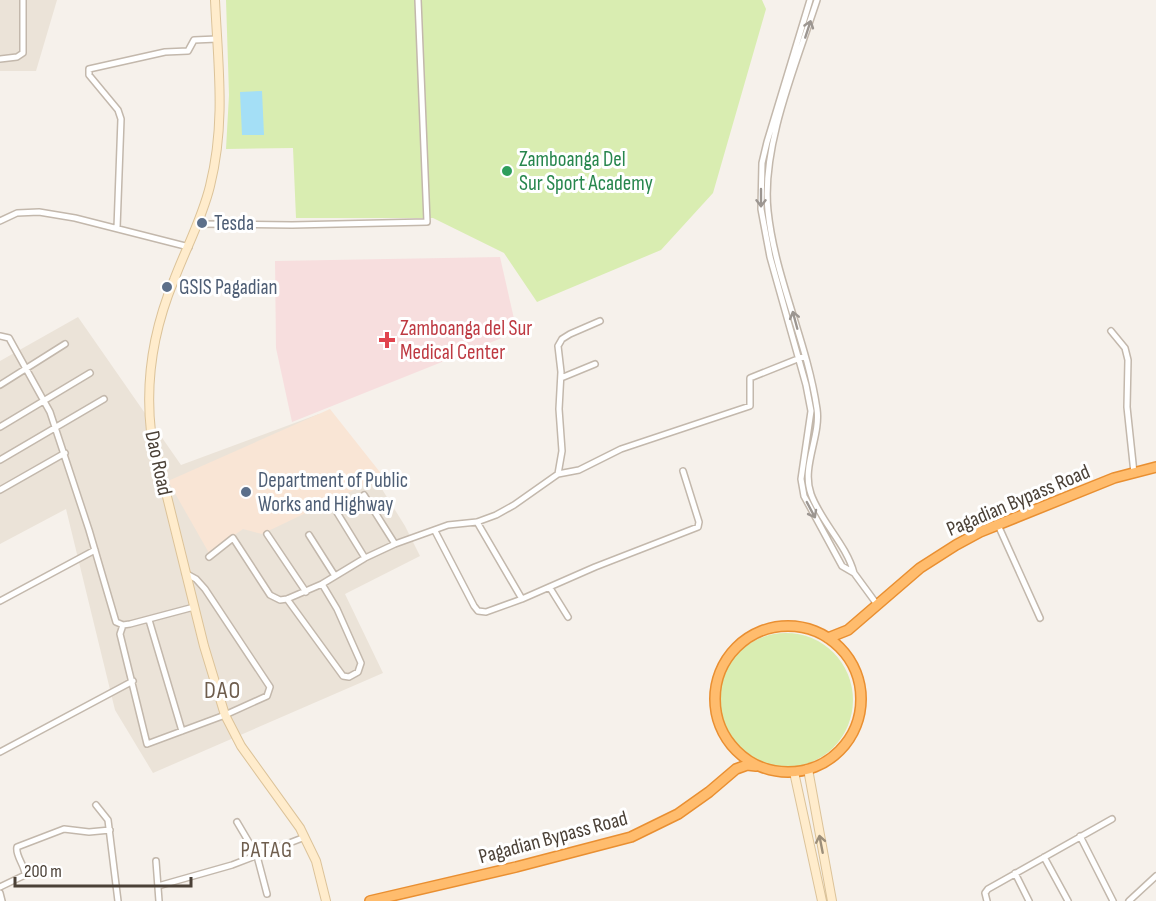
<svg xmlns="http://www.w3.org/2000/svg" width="1156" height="901" font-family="'Sofia Sans Condensed',sans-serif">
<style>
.residential{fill:#ebe3d8}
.commercial{fill:#f9e5d5}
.medical{fill:#f7dede}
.green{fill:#d9edb1}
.water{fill:#a4dff6}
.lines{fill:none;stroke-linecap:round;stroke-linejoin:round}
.street-casing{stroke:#c3b8ac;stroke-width:8}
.secondary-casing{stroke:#dcc399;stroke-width:10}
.highway-casing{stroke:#e98f31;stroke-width:12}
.street{stroke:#fff;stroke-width:5}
.secondary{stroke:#ffeccc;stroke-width:8}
.highway{stroke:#ffbc6d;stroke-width:9}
.oneway{stroke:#9c9691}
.oneway2{stroke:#9c8e7a}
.leisure-dot{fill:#2e9e5b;stroke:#fff;stroke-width:2}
.service-dot{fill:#5c6f8a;stroke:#fff;stroke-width:2}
.health-dot{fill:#e0444e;stroke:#fff;stroke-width:2}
.labels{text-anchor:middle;stroke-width:6;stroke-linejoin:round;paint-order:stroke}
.leisure-label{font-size:21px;fill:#27864d;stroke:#fff;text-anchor:start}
.service-label{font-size:21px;fill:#4e5e75;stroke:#fff;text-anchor:start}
.health-label{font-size:21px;fill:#be3a42;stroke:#fff;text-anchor:start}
.street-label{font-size:21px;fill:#4b4137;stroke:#fff}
.neighbourhood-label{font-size:22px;letter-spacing:1.5px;fill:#6f5e4e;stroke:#fff}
.quarter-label{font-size:24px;letter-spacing:1.5px;fill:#6f5e4e;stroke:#fff}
</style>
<rect width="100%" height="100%" fill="#f6f1eb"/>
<!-- residential -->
<path class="residential" d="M0,0H57L36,71H0Z
M78,317L181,465L319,414L375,478L405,526L420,556L345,594L383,673L153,773L115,710L66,509L0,544V361Z"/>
<!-- commercial -->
<path class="commercial" d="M330,409L383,476L262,534L243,529L209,553L168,481Z"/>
<!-- medical -->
<path class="medical" d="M500,257L517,332L292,422L276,348L275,261Z"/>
<!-- green -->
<path class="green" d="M226,0H762L766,9L713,193L661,250L537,302L504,253L433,218H296L293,148L226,149L229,95Z
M719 700a67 67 0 1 1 134 0a67 67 0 1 1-134 0Z"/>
<!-- water -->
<path class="water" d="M262,91L264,135H242L240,92Z"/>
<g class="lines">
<!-- street casing -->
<g class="street-casing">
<path id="street" d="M810,0L767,142L762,163L761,209L770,257L806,385L811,411L801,479L804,496L842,566L854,573L876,603
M817,0C797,62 761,146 768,211C775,278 807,341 817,409C821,436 801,467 811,494C821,522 846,544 854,573
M0,59L17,57L23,53V0
M0,221L17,213L39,212L75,218L189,247
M198,224L292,225L427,222L418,0
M117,228L121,119L118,110L89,75V69L165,52L188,51L194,40L217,39
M1111,331L1125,348L1128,360L1127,407L1134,473
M0,336L9,338L50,412L89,530L116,622L123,625L130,624L194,607
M561,378L595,364
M0,385L65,344
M0,427L90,373
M0,460L104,399
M558,474L562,451L559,409L561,372L558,346L562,339L570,334L600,321
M0,490L65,453
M364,495L395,544
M333,506L365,558
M477,522L522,599
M998,525L1040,618
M435,531L474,606L478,611L486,612L522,599L595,567L698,527L699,522L683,471
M267,534L306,592
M309,535L335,576
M209,557L233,538L270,595L280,600L287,599L322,584L365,558L395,544L448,525L477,522L496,515L514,505L558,474L579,470L621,449L750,406V378L805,356
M550,588L568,617
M287,599L343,676L349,677L358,672L361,663L337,609L322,584
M0,601L95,550
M149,620L182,731
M123,625L120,634L147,744L225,715L267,696L270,687L205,589L196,579L185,573
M0,752L133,681
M96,805L108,820L118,901
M237,822L257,856L267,894
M1080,836L1113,901
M1044,857L1068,901
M156,861L159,901
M1015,873L1029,901
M158,886L232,865L305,837
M0,887L25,875C25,865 15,856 17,847L64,829L89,832L110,830
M0,893L2,901
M987,901L985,893L988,889L1112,819
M1129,901L1156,876"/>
</g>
<!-- secondary casing -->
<g class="secondary-casing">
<path id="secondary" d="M215,0C218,65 226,122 210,186C202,219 186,248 174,280C154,328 145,379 151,432L204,646L225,715L241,746L300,828L316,861L326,901
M808,769L832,901
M794,772L822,901"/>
</g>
<!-- highway casing -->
<g class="highway-casing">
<path id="highway" d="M715 699a73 73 0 1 1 146 0a73 73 0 1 1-146 0Z
M828,638L848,630L920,568L956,545L980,532L1114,478L1156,467
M370,901L516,867L631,837L678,814L709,792L736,769L747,765L756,766"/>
</g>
<!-- street -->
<use href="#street" class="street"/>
<!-- secondary -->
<use href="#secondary" class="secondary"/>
<!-- highway -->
<use href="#highway" class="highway"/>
</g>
<!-- one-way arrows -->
<defs><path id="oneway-shaft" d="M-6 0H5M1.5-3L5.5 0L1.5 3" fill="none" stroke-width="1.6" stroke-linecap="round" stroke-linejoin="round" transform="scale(1.5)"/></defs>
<g class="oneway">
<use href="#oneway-shaft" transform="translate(808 29) rotate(-72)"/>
<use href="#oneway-shaft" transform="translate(761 198) rotate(90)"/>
<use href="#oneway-shaft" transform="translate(795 320) rotate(-105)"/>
<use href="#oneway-shaft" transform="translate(811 510) rotate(62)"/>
</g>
<use class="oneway2" href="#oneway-shaft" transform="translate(821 844) rotate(-101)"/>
<!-- markers -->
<circle class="leisure-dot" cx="507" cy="171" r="6"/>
<g class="service-dot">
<circle cx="202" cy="223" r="6"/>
<circle cx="167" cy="287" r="6"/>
<circle cx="246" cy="492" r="6"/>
</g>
<path class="health-dot" d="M384 331h6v6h6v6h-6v6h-6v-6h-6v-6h6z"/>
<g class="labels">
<!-- leisure labels -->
<g class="leisure-label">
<text x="519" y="166">Zamboanga Del<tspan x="519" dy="24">Sur Sport Academy</tspan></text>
</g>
<!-- service labels -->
<g class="service-label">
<text x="214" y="230">Tesda</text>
<text x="179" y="294">GSIS Pagadian</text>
<text x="258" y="487">Department of Public<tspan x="258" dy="24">Works and Highway</tspan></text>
</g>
<!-- health labels -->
<g class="health-label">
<text x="400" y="335">Zamboanga del Sur<tspan x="400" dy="24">Medical Center</tspan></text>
</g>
<!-- street labels -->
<g class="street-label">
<text transform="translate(159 463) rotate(78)" y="7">Dao Road</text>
<text transform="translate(1018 500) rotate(-23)" y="7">Pagadian Bypass Road</text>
<text transform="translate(553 837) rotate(-15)" y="7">Pagadian Bypass Road</text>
</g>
<!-- neighbourhood labels -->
<g class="neighbourhood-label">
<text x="267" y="857">PATAG</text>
</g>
<!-- quarter labels -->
<g class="quarter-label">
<text x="223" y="698">DAO</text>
</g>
</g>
<!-- scale -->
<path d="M15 877v9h176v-9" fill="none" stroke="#4b4137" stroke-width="3"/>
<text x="24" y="877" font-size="18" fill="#4b4137" stroke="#ffffff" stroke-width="4.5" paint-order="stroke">200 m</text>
</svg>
